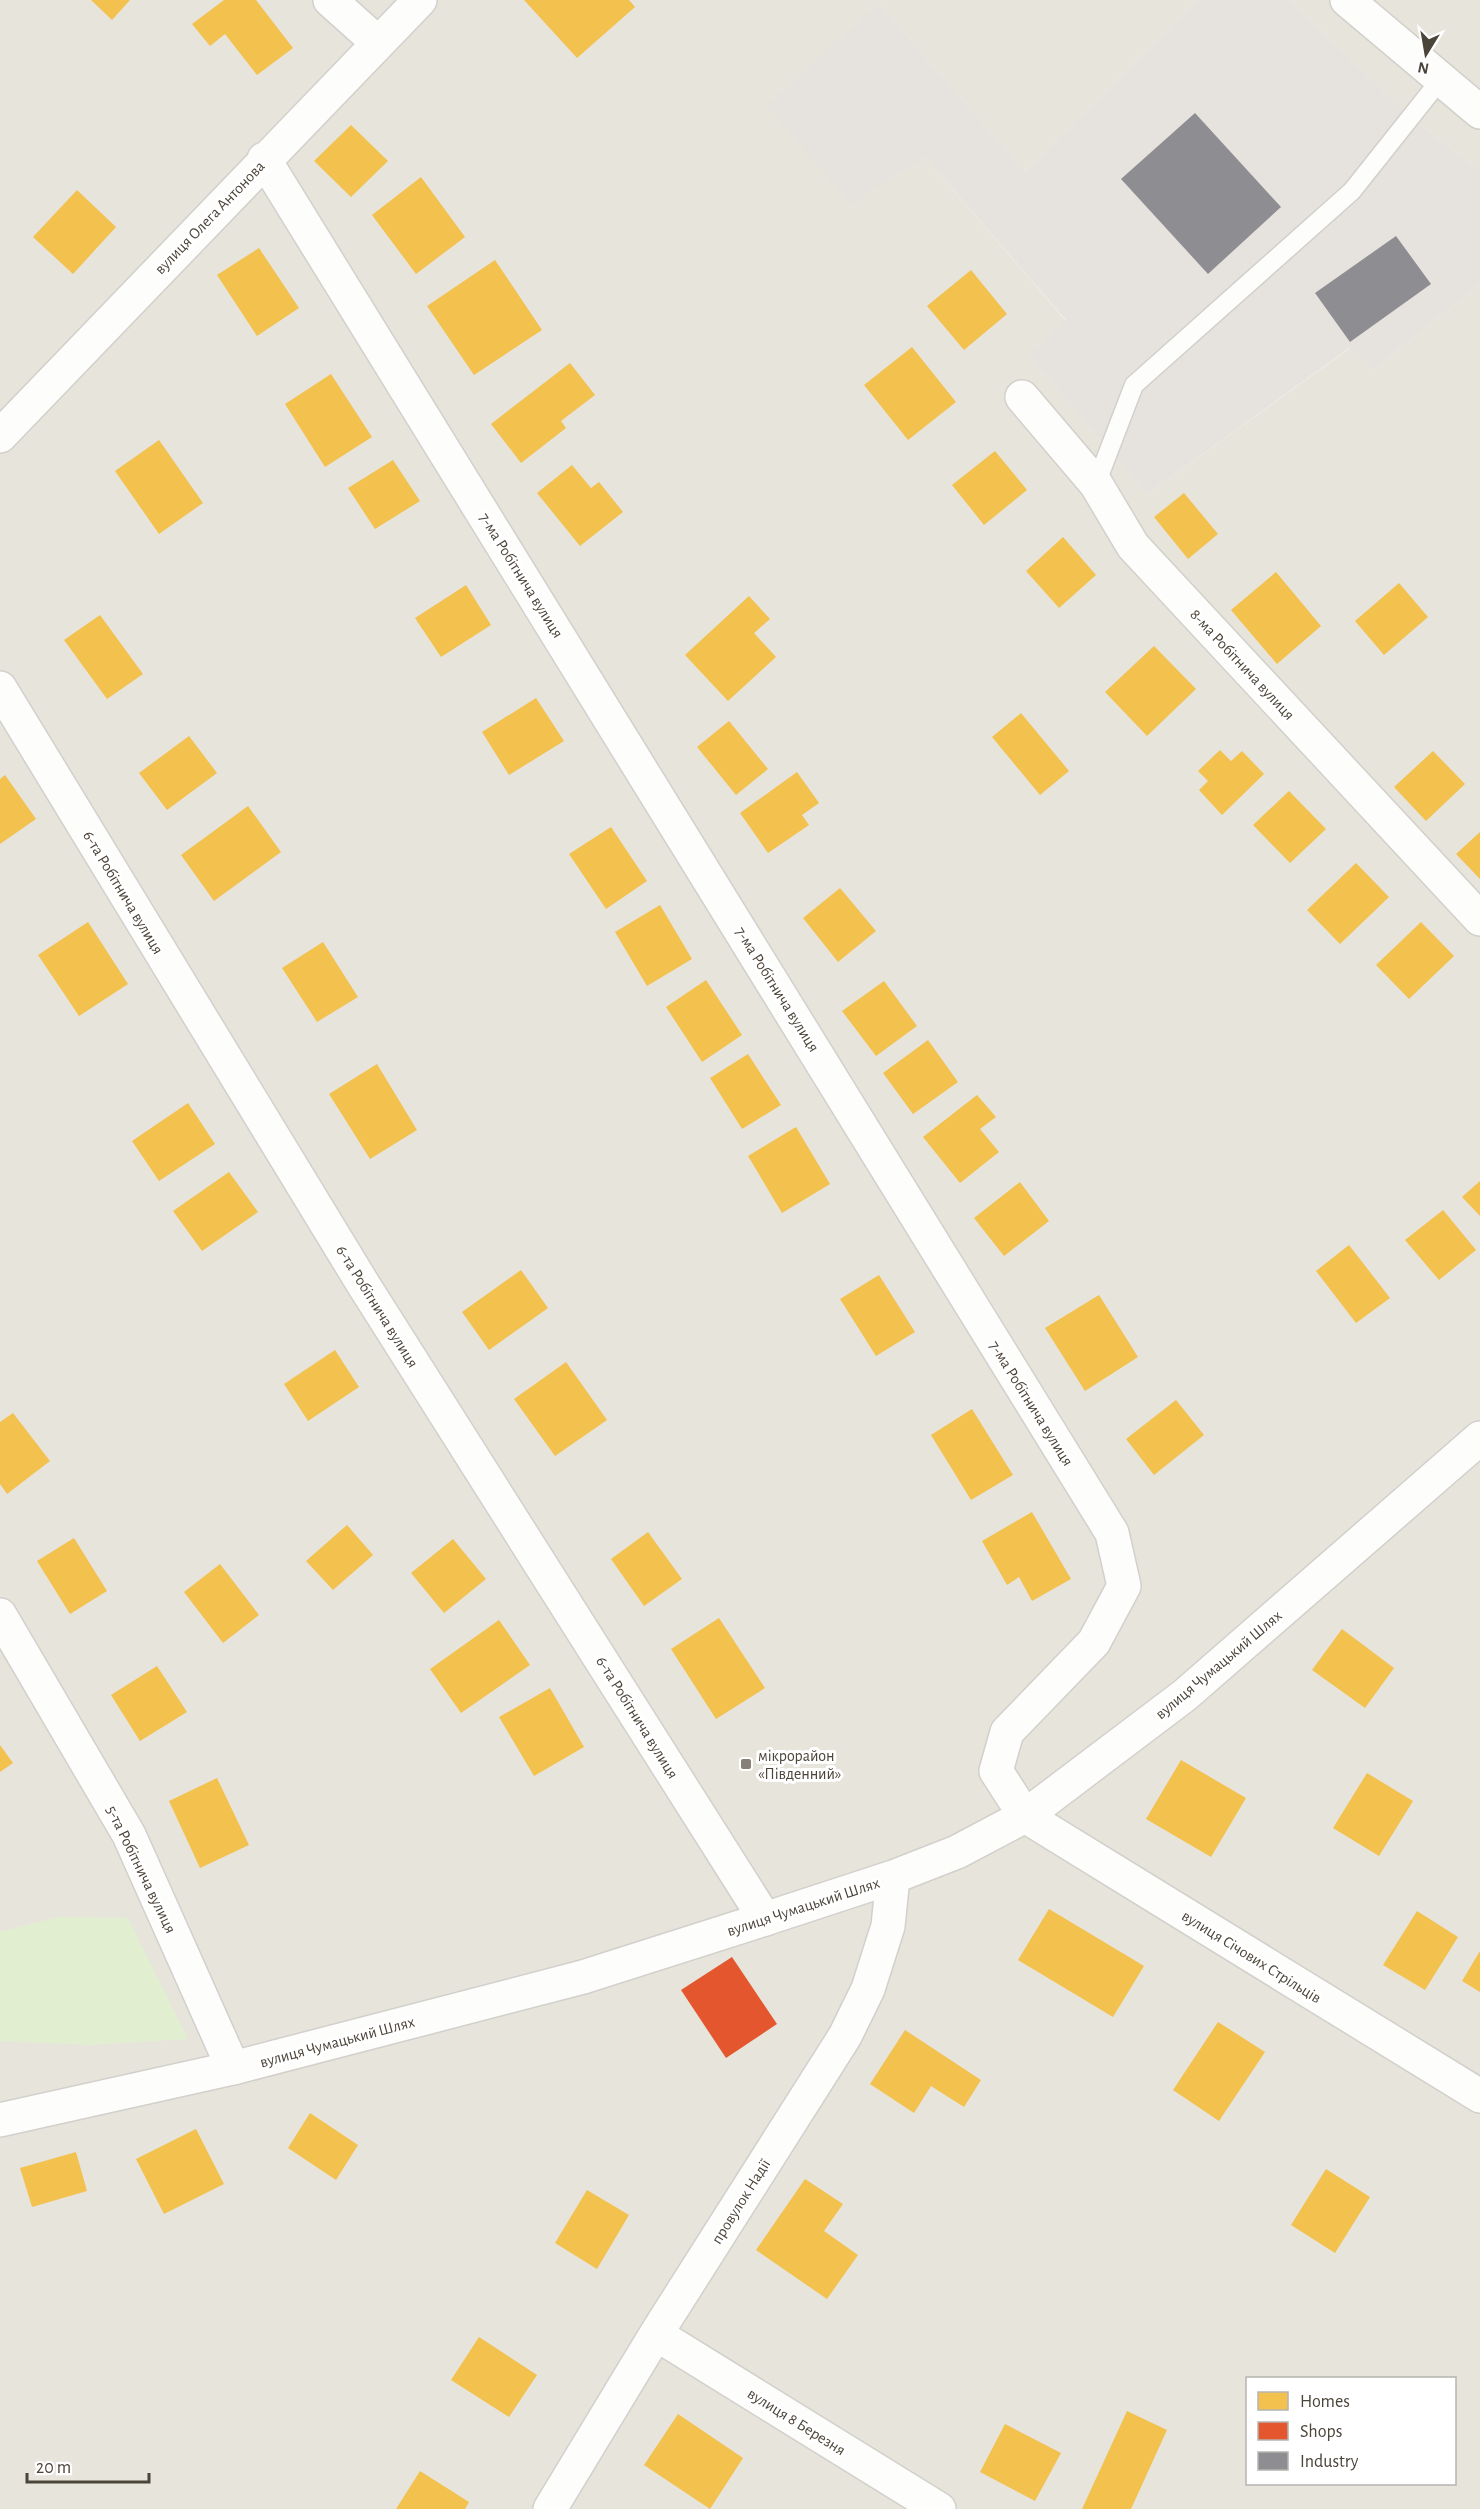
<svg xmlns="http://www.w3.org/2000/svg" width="1480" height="2509" font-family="'Alegreya Sans',sans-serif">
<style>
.residential{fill:#e7e4dc;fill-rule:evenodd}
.industrial{fill:#e6e2de}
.green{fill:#e1eecf}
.homes{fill:#f2c14e}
.shops{fill:#e4572e}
.industry{fill:#8d8d92}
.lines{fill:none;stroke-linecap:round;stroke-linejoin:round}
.service-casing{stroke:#d2d0cb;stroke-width:21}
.minor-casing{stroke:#d2d0cb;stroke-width:36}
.tertiary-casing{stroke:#d2d0cb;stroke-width:36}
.service{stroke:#fdfdfc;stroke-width:18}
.minor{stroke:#fdfdfc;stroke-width:33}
.tertiary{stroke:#fdfdfc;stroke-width:33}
.poi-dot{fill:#868178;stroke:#fff;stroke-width:2}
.labels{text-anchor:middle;stroke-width:6;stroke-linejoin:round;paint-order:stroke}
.street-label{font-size:16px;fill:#4b4439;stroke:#fff}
.poi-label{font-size:16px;fill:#4b4439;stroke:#fff;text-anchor:start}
</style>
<rect width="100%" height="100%" fill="#f4f2ee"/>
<!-- residential -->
<path class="residential" d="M0,0H1198L1025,171L879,4L925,157L1066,321L1028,355L1146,495L1350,348L1373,370L1480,284V2509H0ZM1248,2378H1454V2484H1248Z
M1290,0H1480V171L1412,118Z"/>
<!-- industrial -->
<path class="industrial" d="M1198,0H1290L1412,118L1480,171V284L1373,370L1349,348L1146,495L1028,355L1066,320L925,157L851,204L766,105L879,4L1025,171Z"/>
<!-- green -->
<path class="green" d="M57,1917L128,1918L188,2039L90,2045L0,2041V1932Z"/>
<!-- homes -->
<path class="homes" d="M91,0H130L112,20Z
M224,0H256L293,48L257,75L225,34L210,46L192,24Z
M524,0H629L635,7L577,58Z
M351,125L388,161L351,197L314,161Z
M421,177L465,237L416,274L372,215Z
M77,190L116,227L73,274L33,237Z
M259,248L299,308L257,336L217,275Z
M495,260L542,330L474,375L427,306Z
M971,270L1007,314L964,350L927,306Z
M912,347L956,402L908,440L864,385Z
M570,363L595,395L561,421L566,428L521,463L491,424Z
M331,374L372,437L325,467L285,404Z
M159,440L203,503L159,534L115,471Z
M995,451L1027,490L984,525L952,485Z
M393,460L420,501L375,529L348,488Z
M572,465L591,488L599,482L623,512L580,546L537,493Z
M1184,493L1218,534L1188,559L1154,517Z
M1063,537L1096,575L1059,608L1026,571Z
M1276,572L1321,626L1277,664L1231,610Z
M1399,583L1428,617L1384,655L1355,621Z
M466,585L491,625L441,657L415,618Z
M749,596L770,619L754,633L776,657L728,701L685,655Z
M100,615L143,674L107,699L64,640Z
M1154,646L1196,689L1147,736L1105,692Z
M536,698L564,741L509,775L482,732Z
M1021,713L1069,771L1040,795L992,737Z
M729,721L768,769L736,795L697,747Z
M189,736L217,773L167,810L139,773Z
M1220,750L1231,761L1242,751L1264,774L1222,815L1199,790L1208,781L1198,771Z
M1433,751L1465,784L1426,821L1394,787Z
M797,772L819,803L802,815L809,825L768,853L740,813Z
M5,775L36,819L0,844V779Z
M1289,791L1326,829L1290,863L1253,825Z
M248,806L281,852L214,901L181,855Z
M611,827L647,881L606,909L569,854Z
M1480,832V879L1456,854Z
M1356,863L1389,897L1340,944L1307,910Z
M840,888L876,931L838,962L803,918Z
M660,905L692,959L647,986L615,932Z
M88,922L128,984L79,1016L38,955Z
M1421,922L1454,956L1409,999L1376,965Z
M323,942L358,997L317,1022L282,968Z
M706,980L742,1035L702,1062L666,1007Z
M884,981L917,1026L876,1056L842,1011Z
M928,1040L958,1082L913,1114L883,1073Z
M748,1054L781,1105L742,1129L710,1078Z
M377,1064L417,1130L370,1159L329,1094Z
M977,1095L996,1117L980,1129L999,1152L960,1183L923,1137Z
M188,1103L215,1144L159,1181L132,1141Z
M796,1127L830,1184L782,1213L748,1156Z
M229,1172L258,1212L202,1251L173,1211Z
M1480,1181V1216L1462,1197Z
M1020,1182L1049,1221L1004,1256L974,1218Z
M1443,1210L1476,1250L1439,1280L1405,1240Z
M1349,1245L1390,1298L1356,1323L1316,1271Z
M521,1270L548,1308L489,1350L462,1312Z
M879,1275L915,1332L876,1356L840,1299Z
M1099,1295L1138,1357L1085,1391L1045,1328Z
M335,1350L359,1387L308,1421L284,1384Z
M566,1362L607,1420L555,1456L514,1399Z
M1176,1400L1204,1435L1154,1475L1126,1439Z
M972,1409L1013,1475L971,1500L931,1435Z
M13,1413L50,1461L7,1494L0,1484V1422Z
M1032,1512L1071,1579L1032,1601L1019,1577L1007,1585L982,1541Z
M347,1525L373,1555L333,1590L306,1561Z
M648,1532L682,1579L644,1606L611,1559Z
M74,1538L107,1591L70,1614L37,1561Z
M453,1539L486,1579L444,1613L411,1573Z
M220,1564L259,1615L223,1643L184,1592Z
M719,1618L765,1688L716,1719L671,1649Z
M499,1620L530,1665L461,1713L430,1669Z
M1342,1629L1394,1668L1365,1708L1312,1670Z
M157,1666L187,1712L140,1741L111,1695Z
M550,1688L584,1747L534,1776L499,1717Z
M0,1745L13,1763L0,1772Z
M1181,1760L1246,1798L1211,1857L1146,1819Z
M1367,1773L1413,1801L1379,1856L1333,1828Z
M217,1778L249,1845L200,1868L169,1801Z
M1049,1909L1144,1966L1113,2017L1018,1960Z
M1417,1911L1458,1937L1425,1990L1383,1965Z
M1480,1951V1992L1462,1981Z
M1218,2022L1265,2052L1219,2121L1173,2090Z
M905,2030L981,2080L964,2107L931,2086L914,2113L870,2084Z
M310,2113L358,2145L336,2180L288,2148Z
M196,2129L224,2184L164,2214L136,2159Z
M76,2152L87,2191L32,2207L20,2168Z
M1326,2169L1370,2197L1335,2253L1291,2225Z
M805,2179L843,2204L824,2231L858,2255L827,2299L756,2250Z
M587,2190L629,2215L597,2269L555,2243Z
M479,2337L537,2375L509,2417L451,2380Z
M1127,2411L1167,2430L1131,2509H1082Z
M678,2414L743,2458L710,2509L644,2465Z
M1005,2424L1061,2453L1035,2501L980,2472Z
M420,2471L469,2502L465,2509H396Z"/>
<!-- shops -->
<path class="shops" d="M732,1957L777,2024L726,2058L681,1990Z"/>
<!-- industry -->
<path class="industry" d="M1195,113L1281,207L1208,274L1121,179Z
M1396,236L1431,284L1350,342L1315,293Z"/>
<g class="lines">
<!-- service casing -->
<g class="service-casing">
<path id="service" d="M1096,484L1134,385L1352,191L1441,79"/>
</g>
<!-- minor casing -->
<g class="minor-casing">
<path id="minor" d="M330,0L378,43
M1347,0L1480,112
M264,159L1112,1533L1124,1586L1094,1642L1007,1732L996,1771L1025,1816L1480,2096
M1022,397L1096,484L1133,546L1480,919
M0,436L420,0
M0,688L363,1284L765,1919L893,1877L957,1852L1025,1816L1185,1695L1480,1438
M0,1615L129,1835L233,2068
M656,2334L939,2509
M550,2509L656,2334L845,2036L868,1989L888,1926L893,1877"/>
</g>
<!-- tertiary casing -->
<g class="tertiary-casing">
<path id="tertiary" d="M0,2120L233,2068L583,1977L765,1919"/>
</g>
<!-- service -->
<use href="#service" class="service"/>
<!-- minor -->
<use href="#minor" class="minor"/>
<!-- tertiary -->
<use href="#tertiary" class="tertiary"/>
</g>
<!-- markers -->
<rect class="poi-dot" x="740" y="1758" width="12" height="12" rx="3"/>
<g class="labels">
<!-- street labels -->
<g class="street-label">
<text transform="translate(209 217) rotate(-46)" y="6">вулиця Олега Антонова</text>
<text transform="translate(522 575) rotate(58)" y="6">7-ма Робітнича вулиця</text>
<text transform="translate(1243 664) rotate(47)" y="6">8-ма Робітнича вулиця</text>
<text transform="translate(124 892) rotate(59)" y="6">6-та Робітнича вулиця</text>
<text transform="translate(778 989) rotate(58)" y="6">7-ма Робітнича вулиця</text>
<text transform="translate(378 1306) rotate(58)" y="6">6-та Робітнича вулиця</text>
<text transform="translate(1032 1403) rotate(58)" y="6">7-ма Робітнича вулиця</text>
<text transform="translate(1218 1664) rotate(-40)" y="6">вулиця Чумацький Шлях</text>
<text transform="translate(638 1717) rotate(58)" y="6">6-та Робітнича вулиця</text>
<text transform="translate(142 1869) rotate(64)" y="6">5-та Робітнича вулиця</text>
<text transform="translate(803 1906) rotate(-18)" y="6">вулиця Чумацький Шлях</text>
<text transform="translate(1252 1956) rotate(32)" y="6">вулиця Січових Стрільців</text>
<text transform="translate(337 2041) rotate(-15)" y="6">вулиця Чумацький Шлях</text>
<text transform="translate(740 2201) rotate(-58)" y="6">провулок Надії</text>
<text transform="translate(797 2421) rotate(32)" y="6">вулиця 8 Березня</text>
</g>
<!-- poi labels -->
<g class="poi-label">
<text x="758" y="1761">мікрорайон<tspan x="758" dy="18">«Південний»</tspan></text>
</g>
</g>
<!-- legend -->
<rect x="1246" y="2377" width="210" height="108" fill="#ffffff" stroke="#b7b4b0" stroke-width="1.5"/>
<rect x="1258" y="2392" width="30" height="18" fill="#f2c14e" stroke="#b7b4b0" stroke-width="1.5"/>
<text x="1300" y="2407" font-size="18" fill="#4b4439">Homes</text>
<rect x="1258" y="2422" width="30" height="18" fill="#e4572e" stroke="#b7b4b0" stroke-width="1.5"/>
<text x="1300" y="2437" font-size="18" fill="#4b4439">Shops</text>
<rect x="1258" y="2452" width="30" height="18" fill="#8d8d92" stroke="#b7b4b0" stroke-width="1.5"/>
<text x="1300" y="2467" font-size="18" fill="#4b4439">Industry</text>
<!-- north arrow -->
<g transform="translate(1426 54) rotate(191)" stroke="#ffffff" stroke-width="4.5" paint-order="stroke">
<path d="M0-4.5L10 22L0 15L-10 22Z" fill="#4b4439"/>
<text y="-9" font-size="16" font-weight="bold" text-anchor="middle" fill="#4b4439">N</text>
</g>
<!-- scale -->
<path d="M27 2473v9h122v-9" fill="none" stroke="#4b4439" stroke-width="3"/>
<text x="36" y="2473" font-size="18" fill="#4b4439" stroke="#ffffff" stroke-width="4.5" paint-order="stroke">20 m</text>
</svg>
